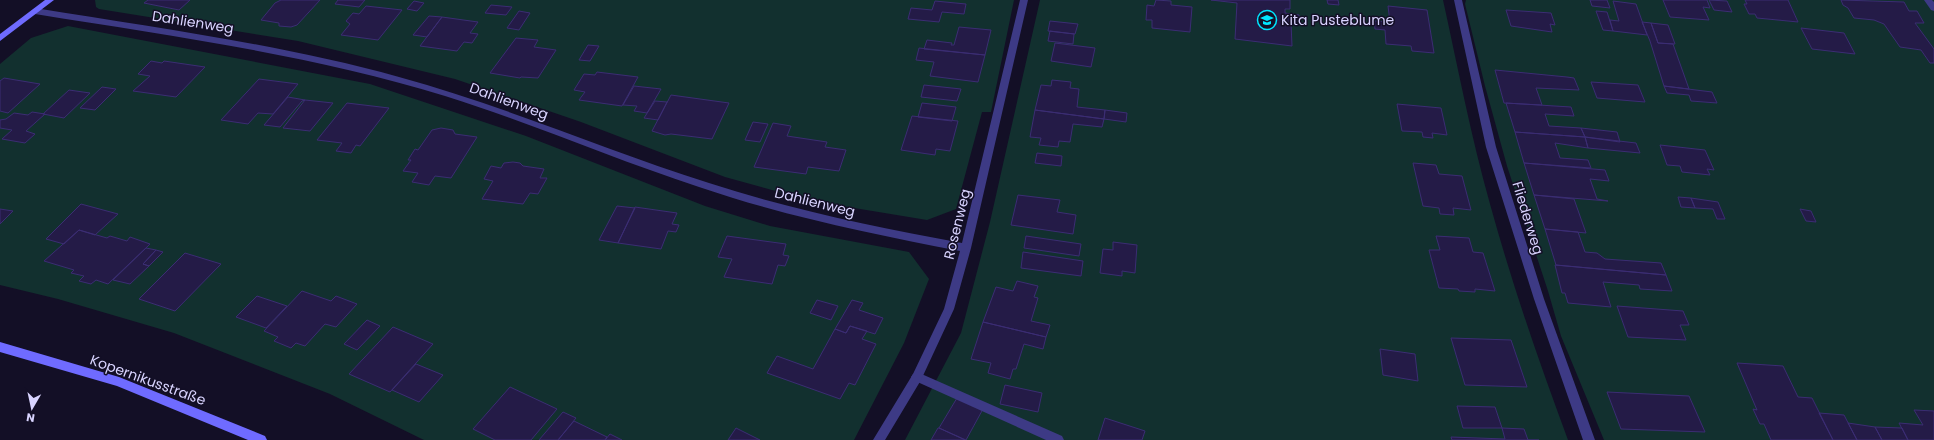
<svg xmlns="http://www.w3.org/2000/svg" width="1934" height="440" font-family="Poppins,sans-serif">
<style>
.green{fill:#12302f}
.building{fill:#241b47;stroke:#3b2d73}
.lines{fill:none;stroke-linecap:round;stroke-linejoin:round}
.lane{fill:#3d3a85;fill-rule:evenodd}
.street{fill:#3d3a85;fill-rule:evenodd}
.secondary{fill:#6f6bff;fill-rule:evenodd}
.labels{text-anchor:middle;stroke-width:3;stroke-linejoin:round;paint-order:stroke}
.poi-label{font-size:14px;fill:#d9d4ff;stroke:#130f26;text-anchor:start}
.street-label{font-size:14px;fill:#d9d4ff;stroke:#130f26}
</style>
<rect width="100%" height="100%" fill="#130f26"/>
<!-- green -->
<path class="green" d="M95,0H1014L991,112H982L956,209L927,220L812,201L725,177L581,122L455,79L298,41L99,9L96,7Z
M1040,0H1443C1458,68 1471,137 1490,204C1512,284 1539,362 1568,440H905L961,333L990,222Z
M1466,0H1934V440H1604L1561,336L1548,291L1507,166L1485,86L1465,4Z
M68,26L370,84L526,136L705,206L770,226L909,252L929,279L904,343L854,440H424L330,394L174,333L58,299L0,285V64L31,38Z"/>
<!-- building -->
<path class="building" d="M148,0H190L179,10L144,3Z
M281,0H320L297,25L291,27L279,26V23L261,20L275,3Z
M338,0H365L359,7L335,4Z
M1156,0L1171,1V5L1192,7L1190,32L1152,28V20H1146L1147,5L1154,6Z
M1211,0H1290V9H1285V13L1299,15V24L1291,23L1292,46L1235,39L1237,3Z
M1327,0H1338L1339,5L1328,4Z
M1590,0H1607L1610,8L1592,6Z
M1663,0H1707L1710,8L1703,7L1709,20L1670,17Z
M1709,0L1727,1L1732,12L1714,10Z
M1745,0H1788L1798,22L1757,18L1755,14H1749L1744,4H1747Z
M1841,0L1904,2L1909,11H1917L1924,23H1915L1934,49V63H1930L1921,50L1900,47L1884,24L1874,20L1854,18L1848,8L1843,5Z
M414,1L424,3L417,11L407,9Z
M935,1L966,4L964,14L942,12L939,22L908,19L911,8L932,10Z
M1613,1L1636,4L1647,35L1613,31L1610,20L1619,21Z
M491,5L512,7L506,15L485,13Z
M366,6L402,10L378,40L341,35L350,24L346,21L353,13L359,14Z
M1388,6L1427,10L1434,53L1412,51L1411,46L1386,44L1385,30L1375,29L1374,21L1390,22Z
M1506,10L1551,13L1555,25L1550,24L1552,32L1511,26Z
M519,11L530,13L519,30L507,28Z
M1596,11L1607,12L1613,31L1603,30Z
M429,16L442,17L427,37L413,35Z
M442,17L478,22L470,33L478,34L472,43L464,42L457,51L420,46Z
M1050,21L1078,24L1075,34L1048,31Z
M1642,22L1651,23L1658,43L1673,44L1689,89L1664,86L1650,41Z
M1651,23L1668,25L1675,44L1658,43Z
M959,27L991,30L985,55L924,49L927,40L952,43L951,45H954Z
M1801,28L1844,33L1855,54L1812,49Z
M1050,31L1074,34L1073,44L1048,41Z
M516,38L538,40L534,47L556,50L538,78L521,77L520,78L490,73Z
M1055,43L1095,48L1091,67L1051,61Z
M588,45L599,46L590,61L579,60Z
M919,48L985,55L978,82L930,76L934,62L916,60Z
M151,61L162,63L164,61L205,67L176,97L133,91L150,76L138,74Z
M1495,70L1567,77L1574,78L1579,90L1536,88L1542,105L1504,103Z
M597,72L638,77L622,106L579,100L585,92L574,90L584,74L595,75Z
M4,78L40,84L8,113L0,111V81Z
M259,79L298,84L273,114L258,113L248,124L221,120Z
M1052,80L1071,82L1070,88L1079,89L1077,107L1105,110L1104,119L1035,110L1041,85L1051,86Z
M1591,82L1638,85L1645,102L1597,98Z
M924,85L961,89L957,101L921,97Z
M634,86L661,89L647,113L634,111L637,106L623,105Z
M1664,86L1712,92L1717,103L1691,101L1689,95L1667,93Z
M102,87L116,89L95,110L80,108Z
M69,90L90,93L64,118L43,114Z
M671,95L729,103L712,139L671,134L665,135L652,131Z
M288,97L305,100L302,101L280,127L264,125Z
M305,100L333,103L310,131L283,128Z
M655,101L667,102L658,120L644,118Z
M347,103L389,108L360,146L356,145L351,153L336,151L342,143L317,140Z
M922,103L956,107L952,121L918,117Z
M1506,103L1571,107L1574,116L1545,114L1549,126L1581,128L1585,137L1515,132Z
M1397,104L1441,108L1447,135L1432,133L1433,138L1423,137L1422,132L1402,131Z
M1035,110L1104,119L1102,127L1073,124L1070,142L1059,141L1058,147L1039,145L1041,138L1030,137Z
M1105,110L1127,113L1126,122L1104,119Z
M32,112L45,114L26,131L35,134L25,143L2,139L12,130L0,128V120L6,119L14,113L28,115Z
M912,116L958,121L950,151L936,149L935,155L901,150Z
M753,122L768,124L760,142L745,140Z
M773,123L791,126L787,136L827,142L825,147L846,150L839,171L808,167L806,174L754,167Z
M441,128L453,130L455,134L477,137L451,178L435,176L429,185L412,182L418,173L403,171L411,160H408L415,149L418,150L432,130Z
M1581,128L1617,132L1620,142L1585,137Z
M1515,132L1585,137L1588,148L1555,143L1560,158L1588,160L1591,168L1524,163Z
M1585,137L1636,143L1640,153L1588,148Z
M1660,145L1705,150L1714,170L1707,169L1710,175L1682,172L1680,166L1667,165Z
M1037,153L1062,156L1061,166L1035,163Z
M513,162L520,163L523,166L544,169L540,178H547L538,194L530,193L523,204L482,199L493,181L484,179L491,166L501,168L504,163Z
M1413,163L1436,165L1439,174L1462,176L1471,210L1453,208L1454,215L1440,214L1439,208L1423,206Z
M1524,163L1605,170L1609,181L1590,179L1597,199L1608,201L1534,195Z
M1018,195L1060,200L1057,212L1076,215L1073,234L1011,225Z
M1534,195L1574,199L1586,233L1545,229Z
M1678,197L1691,198L1695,208L1681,207Z
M1691,198L1718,202L1725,219H1717L1713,209L1695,208Z
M81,204L118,214L95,235L79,230L64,244L46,239Z
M617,206L635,208L618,243L599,240Z
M635,207L677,213L672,224L679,225L676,232L668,231L661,249L618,243Z
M0,209L13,211L0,224Z
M1800,209L1811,211L1816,222L1806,221Z
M1545,229L1578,232L1585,252L1597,253L1605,259L1661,263L1666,275L1556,265Z
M79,230L107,238L110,236L127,241L130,237L150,244L108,284L96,280L91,284L79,281L84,276L71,273L74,270L44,261Z
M727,236L786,244L783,255L789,256L785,266L778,265L772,284L724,277L732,259L718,257Z
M1026,236L1081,244L1079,256L1024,248Z
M1436,236L1469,238L1473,252L1483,253L1495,291L1475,289V292L1459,291L1458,289L1439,288L1429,250H1440Z
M1113,242L1137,245L1135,273L1122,271V276L1100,273L1103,249L1113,250Z
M146,248L156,250L143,264L149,266L130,284L113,280Z
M156,250L163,252L149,266L143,264Z
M1023,252L1083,261L1081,276L1021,268Z
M185,253L221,264L175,311L139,299Z
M1555,265L1666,275L1672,291L1640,289L1639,285L1603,282L1611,307L1568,303L1565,293H1562Z
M1017,281L1038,286L1034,297L1038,298L1031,321L1050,325L1046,337L983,322L996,287L1013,291Z
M302,291L331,301L336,296L357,304L336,327L325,324L305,346L296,343L291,348L274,341L278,337L264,331Z
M257,296L287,306L266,328L236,317Z
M817,300L838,306L831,320L810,313Z
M852,300L863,303L859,310L883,318L875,334L850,326L846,333L835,329Z
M1617,306L1683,311L1689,325H1680L1686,340L1628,337Z
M367,320L380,326L357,350L344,344Z
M983,322L1046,337L1043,349L1024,344L1016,369H1013L1010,379L988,373L991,363L971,359Z
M850,326L867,331L862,339L876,344L855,385L849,383L840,399L767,373L777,356L813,369L835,329L846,333Z
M393,327L433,344L390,392L349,374Z
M1451,338L1511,340L1527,387L1465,385Z
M1380,349L1415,354L1418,381L1383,375Z
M1737,363L1783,366L1798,397L1812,398L1833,440H1771L1764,424H1760L1753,409L1757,410Z
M416,364L443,375L419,402L392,390Z
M1005,385L1042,393L1038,412L1000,404Z
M510,387L557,409L531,440H495L473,429Z
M1607,392L1689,396L1705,432L1621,429Z
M957,398L983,409L966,440L939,428Z
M1457,406L1495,407L1502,428H1463Z
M1914,410L1934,411V440H1908L1899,423L1923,425Z
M563,412L576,418L558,440H539Z
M1819,413L1844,415L1857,440H1833Z
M1105,418L1145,431L1142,440H1098Z
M574,421L607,437L605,440H558Z
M1848,423L1875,427L1882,440H1857Z
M1875,427L1902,428L1908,440H1882Z
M736,428L760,440H728Z
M938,428H939L965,440H931Z
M1502,428L1524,429L1528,440H1539H1452L1451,437L1505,439Z
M610,434L622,440H605Z"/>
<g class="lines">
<!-- lane -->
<path class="lane" d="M1924,0H1932L1934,2V11L1931,10Z
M917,372L1062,436L1064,440H1046L913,380L911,377L913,374Z"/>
<!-- street -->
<path class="street" d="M1020,0H1028L971,248L954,309L921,380L885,440H873L913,374L944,309L960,251C872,234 784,216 699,187C613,159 531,123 445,96C312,55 172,36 35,14L31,11L35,8C157,28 280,44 399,77C505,106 605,150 709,183C792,210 877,227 962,243Z
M1454,0H1462L1496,147L1544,299L1595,440H1583L1534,299L1486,147Z"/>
<!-- secondary -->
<path class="secondary" d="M45,0H54L0,41V34Z
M0,342L119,377L265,436L267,440H248L117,386L0,352Z"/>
</g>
<!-- icons -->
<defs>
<g id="school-ring" transform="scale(1)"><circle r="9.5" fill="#130f26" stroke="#00e5ff" stroke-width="1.5"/><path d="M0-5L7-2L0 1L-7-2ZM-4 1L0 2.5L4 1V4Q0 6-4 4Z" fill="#00e5ff"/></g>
</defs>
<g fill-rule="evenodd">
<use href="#school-ring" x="1267" y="20"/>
</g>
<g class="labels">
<!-- poi labels -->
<g class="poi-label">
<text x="1281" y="25">Kita Pusteblume</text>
</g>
<!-- street labels -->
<g class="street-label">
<text transform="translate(193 22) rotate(9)" y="5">Dahlienweg</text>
<text transform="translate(509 101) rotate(20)" y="5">Dahlienweg</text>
<text transform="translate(815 202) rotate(14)" y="5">Dahlienweg</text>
<text transform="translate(1528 218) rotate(73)" y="5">Fliederweg</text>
<text transform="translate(957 224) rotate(-76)" y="5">Rosenweg</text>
<text transform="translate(148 380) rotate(20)" y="5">Kopernikusstraße</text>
</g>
</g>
<!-- north arrow -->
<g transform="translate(32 408) rotate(189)" stroke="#130f26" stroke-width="3" paint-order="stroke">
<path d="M0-3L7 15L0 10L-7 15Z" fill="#d9d4ff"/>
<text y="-6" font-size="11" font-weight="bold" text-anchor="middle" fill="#d9d4ff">N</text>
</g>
</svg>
